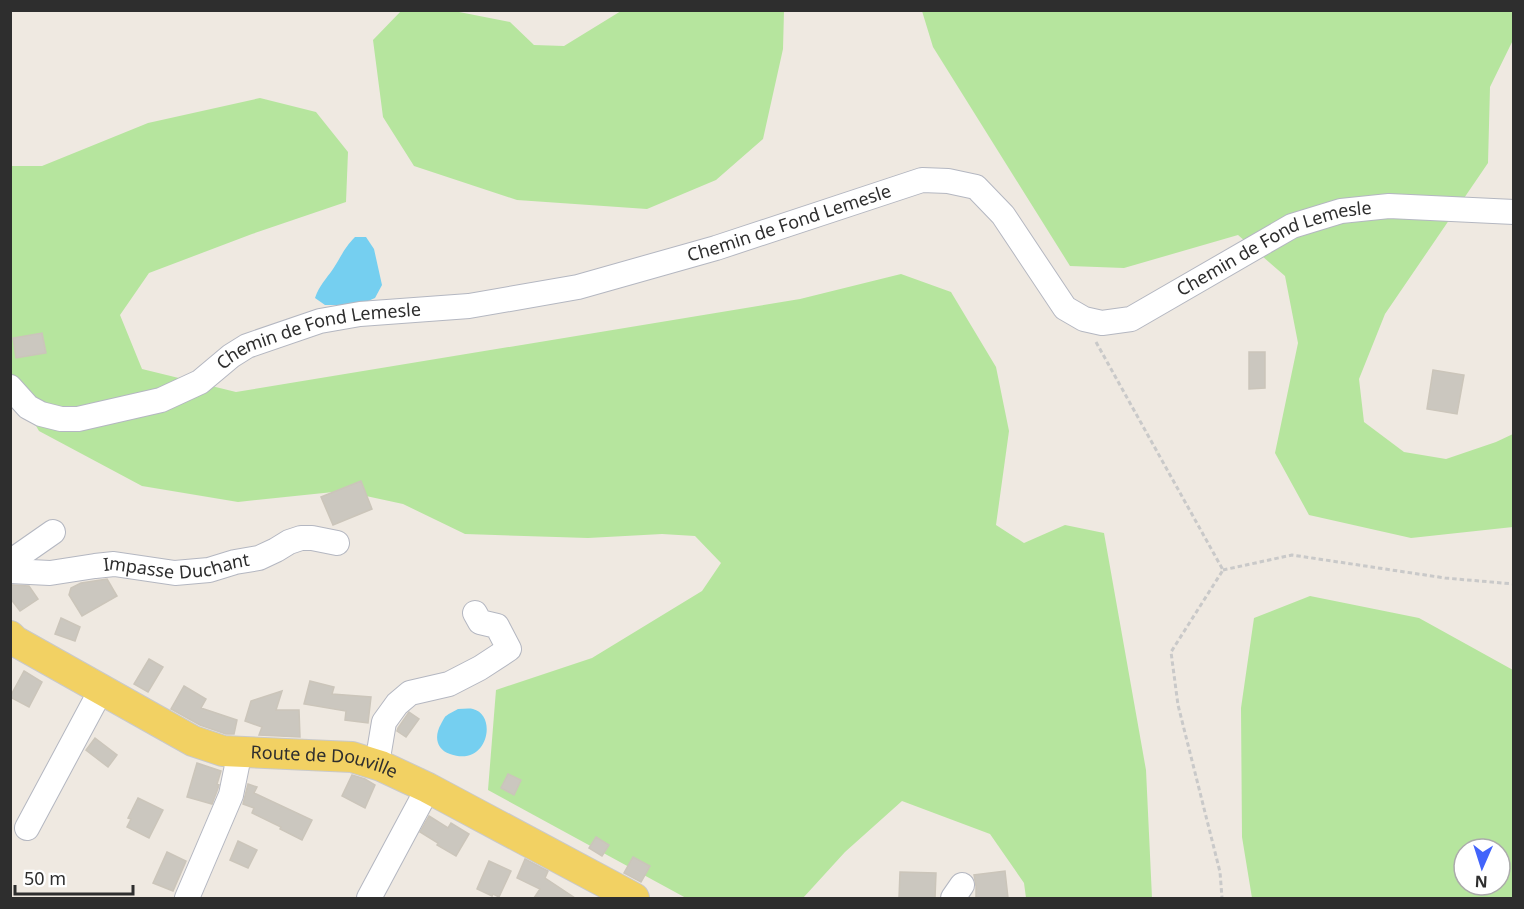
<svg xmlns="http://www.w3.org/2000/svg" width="1524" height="909" font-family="'Noto Sans',sans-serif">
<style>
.green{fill:#b6e59e;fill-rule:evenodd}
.water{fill:#75cff0}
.building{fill:#cbc7bf;stroke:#cbc5ba;stroke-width:1.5}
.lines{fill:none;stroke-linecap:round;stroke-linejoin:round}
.minor-casing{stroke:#b4b7c1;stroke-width:26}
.major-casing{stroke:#c9c9c9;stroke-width:32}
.path{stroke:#c9c9c9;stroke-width:3;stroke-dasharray:4.5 3;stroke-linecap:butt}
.minor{stroke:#fff;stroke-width:24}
.major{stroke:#f2d163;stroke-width:30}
.labels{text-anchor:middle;stroke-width:4.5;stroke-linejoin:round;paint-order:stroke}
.street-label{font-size:18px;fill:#2e2e2e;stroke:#fff}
</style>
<rect width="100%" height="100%" fill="#efe9e1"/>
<!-- green -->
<path class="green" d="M402,10L454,11L510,22L534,45L564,46L621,11H784L783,49L763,139L716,180L647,209L517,200L414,166L383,117L373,40Z
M922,11H1513V40L1490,87L1488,163L1385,314L1359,379L1364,422L1404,452L1446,459L1496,442L1513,434V527L1411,538L1309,515L1275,453L1298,343L1285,276L1238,235L1124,268L1070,266L933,47Z
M260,98L316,112L348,152L346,202L252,234L149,273L120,315L142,369L236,392L800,299L901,274L951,292L996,367L1009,431L996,525L1024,543L1065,525L1104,533L1146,770L1152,898H1026L1024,883L990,834L902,801L845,852L803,898H686L488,790L496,690L592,658L702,591L721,563L695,536L662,534L588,538L465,534L403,504L343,491L238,502L142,486L39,431L11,383V166H42L148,123Z
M1310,596L1419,618L1513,670V898H1252L1242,837L1241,708L1254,618ZM1464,849H1500V885H1464Z"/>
<!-- water -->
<path class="water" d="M355,237H366L374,249L382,285L375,298L359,305H325L315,298C319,286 326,279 333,269C341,257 344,248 355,237Z
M458,709C463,709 469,708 473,709C498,715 488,768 450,754C436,749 434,736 441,724C441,724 445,716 446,716C449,713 455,711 458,709Z"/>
<!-- building -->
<path class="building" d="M42,333L46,353L16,358L13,338Z
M1249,352H1265V388L1249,389Z
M1433,370L1464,375L1457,414L1427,409Z
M361,481L372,509L333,525L321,497Z
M107,579L117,596L82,616L69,595L71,588L81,583Z
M12,585L29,586L38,599L20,611L10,598V586Z
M61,618L80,627L75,641L55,634Z
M149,659L163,667L148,692L134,684Z
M24,671L42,682L29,707L10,697Z
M310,681L334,687L332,694L371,697L368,723L345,720L346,711L304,704Z
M184,686L206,699L201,708L237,720L234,734H226L200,725L171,709Z
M282,691L276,710H299L300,737L259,735L262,727L245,721L251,701Z
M409,712L419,719L406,737L397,731L398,728Z
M95,738L117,755L108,767L86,750Z
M197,763L221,771L217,784L219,785L217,791L212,804L187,797Z
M508,774L521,780L514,795L501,788Z
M352,775L365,779L375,785L365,808L342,796Z
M248,784L257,787L254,793L312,820L302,840L280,829L281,827L252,813L254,808L243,804Z
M138,798L163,810L149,838L127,827L131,819L128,818Z
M429,816L448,828L451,823L469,834L456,856L437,845L438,843L420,832Z
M596,837L609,845L602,856L589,848Z
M238,841L257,850L248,868L230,860Z
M167,852L186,861L173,891L153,883Z
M633,857L650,866L641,882L624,873Z
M525,859L548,871L545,878L575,898H534L540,889L517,878Z
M489,861L511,871L499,897L493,894L492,896L477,889Z
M1005,871L1008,898H976V886L974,875Z
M900,872L936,873L935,898H899Z"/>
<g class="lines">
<!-- minor casing -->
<g class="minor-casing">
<g id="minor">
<path id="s1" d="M10,387L28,407L41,414L61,419H78L161,400L200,382L231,356L247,346L320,321L360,314L469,306L578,287L716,248L922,180L948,181L976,187L1003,215L1065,308L1084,319L1102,323L1131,319L1292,226L1341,211L1389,206L1514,212"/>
<path d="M10,562L53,532"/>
<path id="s2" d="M10,571L50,573L95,566L114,564L175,573L209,570L235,562L259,558L276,550L289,542L301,538H312L337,543"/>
<path d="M377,764L384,722L397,704L410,693L449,684L480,668L509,649L497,626L480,622L475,613"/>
<path d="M27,828L101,690"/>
<path d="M187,898L231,795L240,751"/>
<path d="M369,898L428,788"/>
<path d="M953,898L962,885"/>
</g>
</g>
<!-- major casing -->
<g class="major-casing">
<g id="major">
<path id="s3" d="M10,636L15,641L193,741L223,751L352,757L381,766L428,788L634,898"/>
</g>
</g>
<!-- path -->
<path class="path" d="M1096,342L1223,570L1171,652L1178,705L1220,872L1222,898
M1223,570L1292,555L1445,578L1514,584"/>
<!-- minor -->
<use href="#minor" class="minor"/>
<!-- major -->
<use href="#major" class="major"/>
</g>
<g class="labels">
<!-- street labels -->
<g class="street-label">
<text dy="6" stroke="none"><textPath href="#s1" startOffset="825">Chemin de Fond Lemesle</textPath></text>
<text dy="6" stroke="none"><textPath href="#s1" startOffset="1401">Chemin de Fond Lemesle</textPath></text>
<text dy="6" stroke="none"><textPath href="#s1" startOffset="339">Chemin de Fond Lemesle</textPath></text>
<text dy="6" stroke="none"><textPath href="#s2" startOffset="168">Impasse Duchant</textPath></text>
<text dy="6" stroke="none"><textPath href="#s3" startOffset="345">Route de Douville</textPath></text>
</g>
</g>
<!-- border -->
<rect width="1524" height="909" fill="none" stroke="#2e2e2e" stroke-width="24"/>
<!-- north arrow -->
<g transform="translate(1482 867) rotate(183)"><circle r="28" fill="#ffffff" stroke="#ababab" stroke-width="1.5"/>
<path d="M0-4.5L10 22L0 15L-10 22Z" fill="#4264fb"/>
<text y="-9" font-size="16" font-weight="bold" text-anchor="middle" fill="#2e2e2e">N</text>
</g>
<!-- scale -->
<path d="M15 885v9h118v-9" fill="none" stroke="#2e2e2e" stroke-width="3"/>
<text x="24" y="885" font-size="18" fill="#2e2e2e" stroke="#ffffff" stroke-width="4.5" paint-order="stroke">50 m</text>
</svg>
